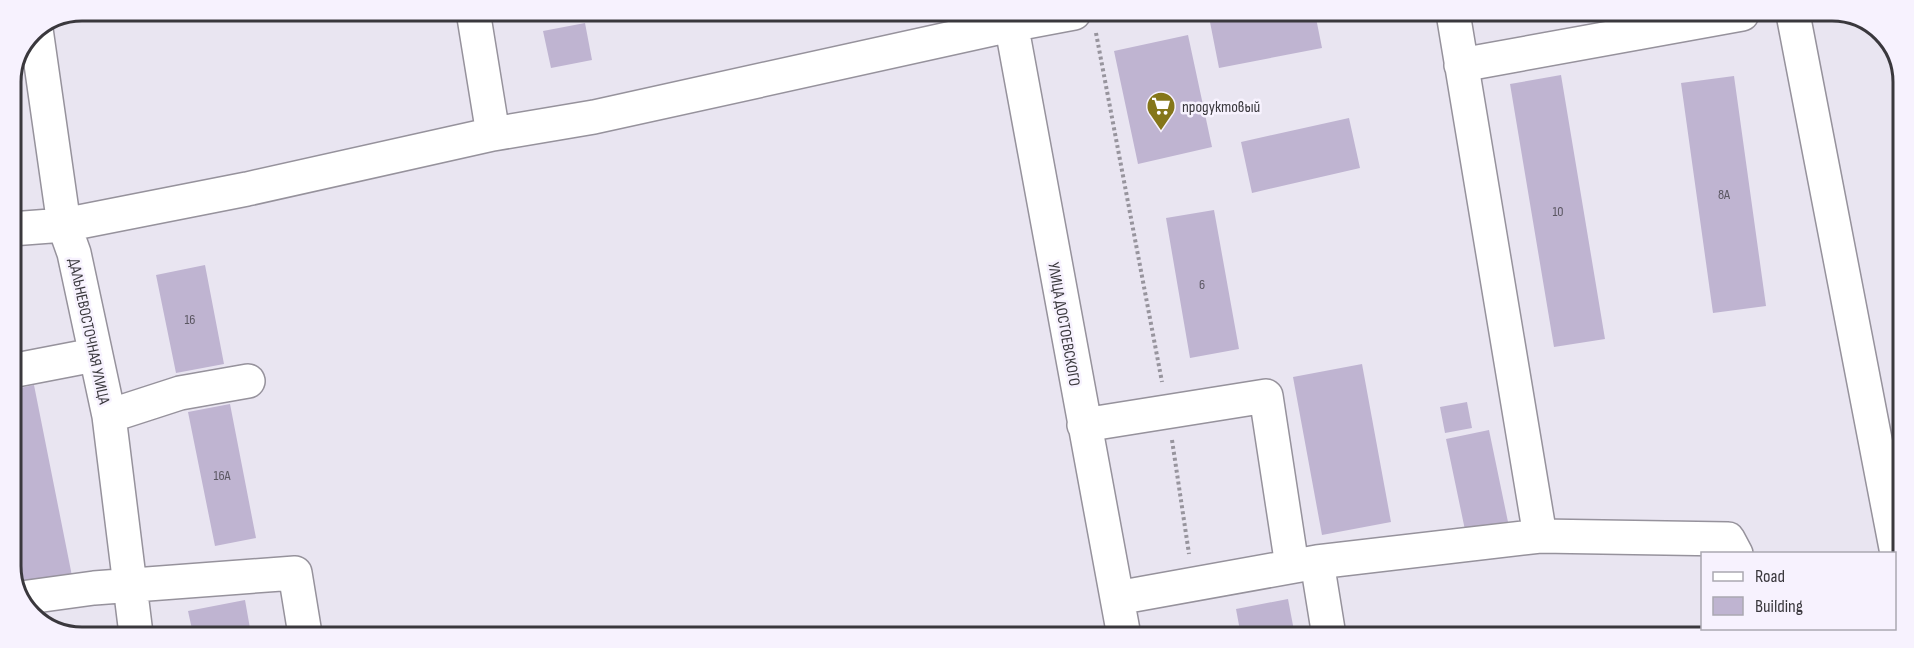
<svg xmlns="http://www.w3.org/2000/svg" width="1914" height="648" font-family="'Sofia Sans Condensed',sans-serif">
<style>
.built{fill:#e0d9eb}
.building{fill:#bfb4d1}
.lines{fill:none;stroke-linecap:round;stroke-linejoin:round}
.minor-casing{stroke:#96929c;stroke-width:36}
.path{stroke:#97949d;stroke-width:4;stroke-dasharray:3 3;stroke-linecap:butt}
.minor{stroke:#fff;stroke-width:33}
.labels{text-anchor:middle;stroke-width:5;stroke-linejoin:round;paint-order:stroke}
.number-label{font-size:14px;fill:#5b5762}
.poi-label{font-size:16px;fill:#3a383d;stroke:#f7f2fe;text-anchor:start}
.street-label{font-size:16px;fill:#3a383d;stroke:#f7f2fe}
.rim{fill:none;stroke:#3a383d;stroke-width:3}
</style>
<rect width="100%" height="100%" fill="#e9e5f1"/>
<!-- built -->
<path class="built" d="M1702,627V628L1756,629L1757,637H1646Z"/>
<!-- building -->
<path class="building" d="M1256,13H1315L1322,48L1219,68L1210,22Z
M585,23L592,60L551,68L543,31Z
M1188,35L1212,147L1138,164L1114,51Z
M1561,75L1605,339L1554,347L1510,84Z
M1734,76L1766,306L1713,313L1681,83Z
M1349,118L1360,168L1252,193L1241,142Z
M1214,210L1239,349L1190,358L1166,218Z
M205,265L224,364L176,373L156,275Z
M1362,364L1391,522L1322,535L1293,377Z
M34,385L73,581L19,592L11,571V390Z
M1467,402L1472,428L1445,433L1440,407Z
M230,404L256,538L215,546L188,412Z
M1489,430L1508,522L1465,530L1446,439Z
M1288,599L1295,636H1241L1236,609Z
M245,600L251,634H193L188,611Z
M80,630L81,634H65V633Z"/>
<g class="lines">
<!-- minor casing -->
<g class="minor-casing">
<path id="minor" d="M473,11L493,134
M1009,12L1124,636
M1793,14L1900,569
M36,29L64,225L74,253L109,416L136,634
M1461,65L1742,14
M11,229L64,225L247,189L493,134L594,117L1011,25L1074,13
M11,371L94,355
M109,416L180,393L248,381
M1084,425L1266,396L1292,566
M1540,536L1728,539L1736,554
M1317,562L1329,636
M21,598L94,588L295,573L305,634
M1117,598L1317,562L1540,536L1453,13
M1809,628L1811,637"/>
</g>
<!-- path -->
<path class="path" d="M1096,33L1162,382
M1172,440L1189,554"/>
<!-- minor -->
<use href="#minor" class="minor"/>
</g>
<!-- icons -->
<defs>
<g id="supermarket-pin" transform="scale(1.5)"><path d="M0 17L-7.5 6A9.5 9.5 0 1 1 7.5 6Z" fill="#857619" stroke="#f7f2fe"/><path d="M-6-5.5h2.5l.6 2H6L4.5 2H-2.5L-4.4-4H-6ZM-1.5 3.2a1.3 1.3 0 1 0 .1 0ZM3 3.2a1.3 1.3 0 1 0 .1 0Z" fill="#fff"/></g>
</defs>
<g fill-rule="evenodd">
<use href="#supermarket-pin" x="1161" y="106"/>
</g>
<g class="labels">
<!-- number labels -->
<g class="number-label">
<text x="1724" y="199">8А</text>
<text x="1558" y="216">10</text>
<text x="1202" y="289">6</text>
<text x="190" y="324">16</text>
<text x="222" y="480">16А</text>
</g>
<!-- poi labels -->
<g class="poi-label">
<text x="1182" y="112">продуктовый</text>
</g>
<!-- street labels -->
<g class="street-label">
<text transform="translate(1065 324) rotate(80)" y="6">УЛИЦА ДОСТОЕВСКОГО</text>
<text transform="translate(90 331) rotate(78)" y="6">ДАЛЬНЕВОСТОЧНАЯ УЛИЦА</text>
</g>
</g>
<!-- crop -->
<path d="M0 0H1914V648H0ZM82 21H1832A61 61 0 0 1 1893 82V566A61 61 0 0 1 1832 627H82A61 61 0 0 1 21 566V82A61 61 0 0 1 82 21Z" fill="#f7f2fe" fill-rule="evenodd"/>
<path class="rim" d="M82 21H1832A61 61 0 0 1 1893 82V566A61 61 0 0 1 1832 627H82A61 61 0 0 1 21 566V82A61 61 0 0 1 82 21Z"/>
<!-- legend -->
<rect x="1701" y="552" width="195" height="78" fill="#f7f2fe" stroke="#aba8b1" stroke-width="1.5"/>
<rect x="1713" y="572" width="30" height="9" fill="#ffffff" stroke="#aba8b1" stroke-width="1.5"/>
<text x="1755" y="582" font-size="18" fill="#3a383d">Road</text>
<rect x="1713" y="597" width="30" height="18" fill="#bfb4d1" stroke="#aba8b1" stroke-width="1.5"/>
<text x="1755" y="612" font-size="18" fill="#3a383d">Building</text>
</svg>
